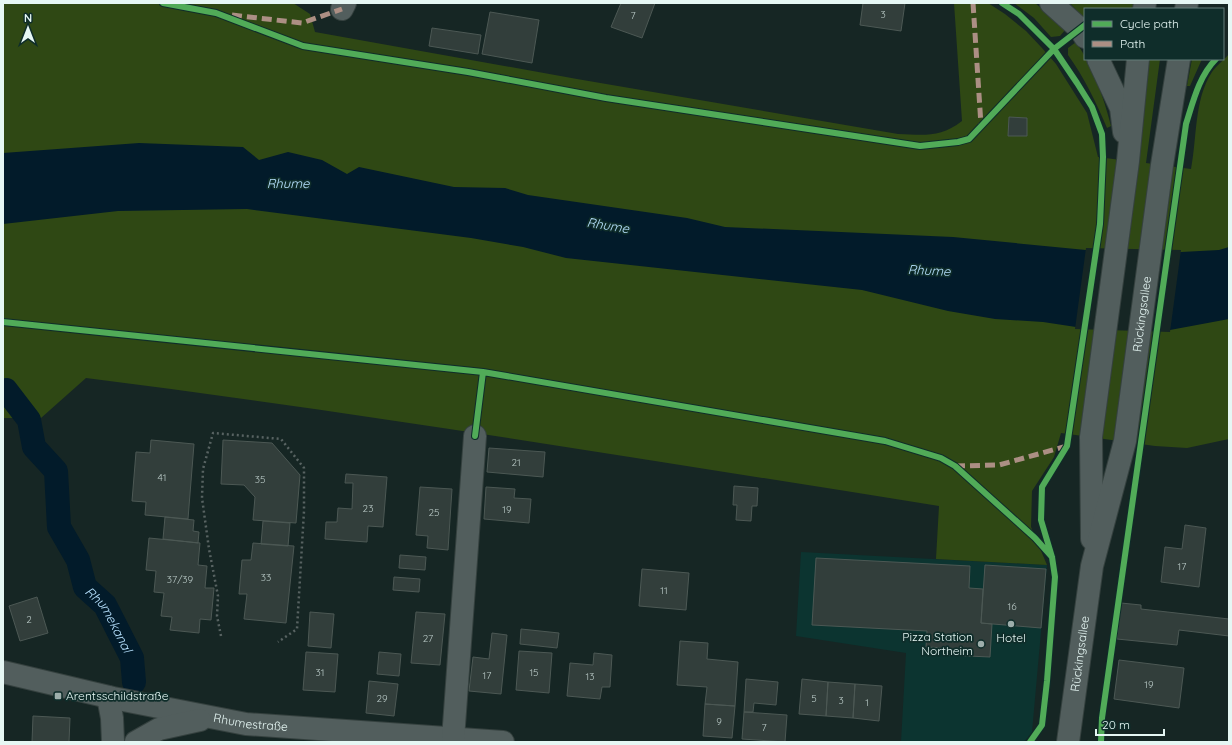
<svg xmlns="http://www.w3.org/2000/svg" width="1232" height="745" font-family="Quicksand,sans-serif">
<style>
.built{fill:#0c3430}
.green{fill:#2f4814}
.water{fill:#021b2a}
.pier{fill:#162624}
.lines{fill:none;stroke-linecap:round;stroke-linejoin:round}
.stream{stroke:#021b2a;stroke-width:7}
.canal{stroke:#021b2a;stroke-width:24}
.building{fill:#323e3b;stroke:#4c5854}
.minor-casing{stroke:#35413f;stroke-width:24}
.path{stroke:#586362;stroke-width:2.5;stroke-dasharray:2 3;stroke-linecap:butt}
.minor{stroke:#525e5d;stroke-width:22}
.quiet{stroke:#ac8f84;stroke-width:5;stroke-dasharray:10 5;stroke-linecap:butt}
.cycleway-casing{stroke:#0f2d2a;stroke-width:8}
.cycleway{stroke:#51ab58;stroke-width:6}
.poi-dot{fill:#9daeab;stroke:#0f2d2a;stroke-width:1.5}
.labels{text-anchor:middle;stroke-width:3.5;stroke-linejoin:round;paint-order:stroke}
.number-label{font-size:10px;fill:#b9c9c6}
.street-label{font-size:12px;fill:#e6f7f4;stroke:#0f2d2a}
.poi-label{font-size:12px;fill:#e6f7f4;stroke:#0f2d2a;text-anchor:end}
.water-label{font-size:13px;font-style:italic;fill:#b6e0fd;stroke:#0f2d2a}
</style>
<rect width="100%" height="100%" fill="#162624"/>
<!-- built -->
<path class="built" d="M801,552L1047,565L1032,732L1024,742H901L906,653L796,636Z"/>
<!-- green -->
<path class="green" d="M3,3H293L310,14L315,32L577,79L898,134C924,135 940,138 962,121L954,3H988L1005,14L1026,31L1042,48L1056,64L1087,113L1098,157L1128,161L1148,59H1160L1146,163L1191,169C1197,139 1194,99 1212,72C1216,66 1224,60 1229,54V439L1187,448L1155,446L1061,433L1054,457L1032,491L1031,527L1047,565L936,559L939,506C655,461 371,414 86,378L41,418H3Z
M1014,3H1035L1066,29L1060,36L1051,37L1034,18Z
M1070,3H1134L1133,9H1085V20Z
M1076,42C1093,67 1103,95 1111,126L1107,128C1096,102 1084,77 1068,55V48Z
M1192,59H1202L1190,86H1187Z"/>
<!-- water -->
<path class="water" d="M139,143L243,147L259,160L288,152L322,160L347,174L359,167L454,187L505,188L528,195L687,218L725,227L953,237L1086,250L1181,252L1219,250L1229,247V319L1170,330L1076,327L1043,322L995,319L948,311L862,290L566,258L523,247L471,238L247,209L118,211L3,224V153Z"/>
<!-- pier -->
<path class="pier" d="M1086,248L1181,250L1170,332L1075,329Z"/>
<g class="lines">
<!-- stream -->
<path class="stream" d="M3,390H6"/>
<!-- canal -->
<path class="canal" id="s1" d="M6,390L29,420L34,447L56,471L59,527L78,560L85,587L105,605L132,658L134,682"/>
</g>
<!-- building -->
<path class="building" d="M621,3H655L642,38L611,27Z
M863,3H905L901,31L860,25Z
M490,12L539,20L532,63L482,54Z
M432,28L481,35L478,54L429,46Z
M1009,117L1027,118V136H1008Z
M151,440L194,444L188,519L145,515L146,502L132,501L136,452L150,453Z
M223,440L272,443L300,475L296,523L253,520L255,497L244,485L221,484Z
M489,448L545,452L543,477L487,472Z
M346,474L387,477L383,527L368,526L367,542L325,539L326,522H337L338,508L352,509L353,483H345Z
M734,486L758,488L757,506H752L751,521L736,520L737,505H733Z
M420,487L452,489L448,550L427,548L428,536L416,535Z
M486,487L515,489L514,498L531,499L529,523L484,519Z
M165,517L194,520L193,531L199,532L198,543L163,539Z
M263,521L290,523L288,546L261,544Z
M1185,525L1206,528L1199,587L1161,582L1165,547L1182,549Z
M149,538L200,543L198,565L207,566L205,588H214L211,620L200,619L199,633L170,630L172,617L161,616L164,593L154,592L156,571L146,570Z
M253,543L294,546L286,623L244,619L247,594H239L242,560H251Z
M400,555L426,557L425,570L399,568Z
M816,558L970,566L969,588L983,589L981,623L992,624L990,657L947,655V648L926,647L927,631L812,625Z
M985,565L1046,569L1041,628L981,623Z
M642,569L689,573L686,610L639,606Z
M394,577L420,579L419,592L393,590Z
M37,597L48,633L20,641L9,606Z
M1121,603L1141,605V609L1229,619V636L1179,630L1177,645L1117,639Z
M310,612L334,614L331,648L308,646Z
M416,612L445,614L440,665L411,663Z
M521,629L559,633L557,648L520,644Z
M492,633L507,635L501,694L469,691L473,657L489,659Z
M680,641L708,643L707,659L738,662L735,706L705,704L707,687L677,685Z
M519,651L552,653L549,693L516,690Z
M306,652L338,654L335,692L303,690Z
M379,652L401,654L399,676L377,674Z
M594,653L612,655L610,687H602L600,699L567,696L570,663L593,665Z
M1119,660L1184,668L1179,708L1114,699Z
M746,679L778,682L776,705L754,703L753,712H744Z
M802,679L828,682L826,716L799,714Z
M369,681L398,684L394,716L366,713Z
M828,682L855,684L853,718L826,716Z
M855,684L882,686L879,721L853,718Z
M705,704L735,706L732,738L703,736Z
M744,712L787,715L785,742L742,739Z
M33,716L70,718L69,742H32Z"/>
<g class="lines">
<!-- minor casing -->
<g class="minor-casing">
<g id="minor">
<path d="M1051,3L1080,29L1085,37"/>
<path d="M342,9L345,3"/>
<path d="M1144,9L1145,3"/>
<path d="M1186,9L1187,3"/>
<path d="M1098,59L1121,108L1124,132"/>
<path d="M1092,539L1091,437L1128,161L1138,59"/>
<path id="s2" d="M3,672L113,698L246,724L503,742"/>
<path d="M108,697L112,718L113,742"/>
<path d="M453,739L475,436"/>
<path d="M136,742L159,729L200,720"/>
<path id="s3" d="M1068,742L1092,566L1125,441L1162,165L1179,59"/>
</g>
</g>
<!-- path -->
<path class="path" d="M221,636L217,616L218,596L209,549L202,498L203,469L213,433L281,439L304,468V511L297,629L278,642"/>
<!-- minor -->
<use href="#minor" class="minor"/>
<!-- quiet -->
<path class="quiet" d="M973,3L981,125
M232,15L302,23L342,9
M955,466L999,465L1067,446"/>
<!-- cycleway casing -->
<g class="cycleway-casing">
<path id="cycleway" d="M163,3L216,13L303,46L468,72L606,98L920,146L958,142L969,139L1054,49L1085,25
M1002,3L1019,14L1054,49L1077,83L1092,107L1102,134L1103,157L1100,224L1067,446L1042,487L1041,520L1052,557L1055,577L1047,681L1042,725L1030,742
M3,322L483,372L885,441L941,458L955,466L1035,538L1052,557
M475,436L483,372
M1101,742L1102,718L1186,124C1193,102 1199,76 1216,59"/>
</g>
<!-- cycleway -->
<use href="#cycleway" class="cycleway"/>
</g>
<!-- markers -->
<g class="poi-dot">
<circle cx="1011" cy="624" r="4"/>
<circle cx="981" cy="644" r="4"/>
<rect x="54" y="692" width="8" height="8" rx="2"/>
</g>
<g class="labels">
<!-- number labels -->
<g class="number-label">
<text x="883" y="18">3</text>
<text x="633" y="19">7</text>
<text x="516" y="466">21</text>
<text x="162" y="481">41</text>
<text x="260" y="483">35</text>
<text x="368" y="512">23</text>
<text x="507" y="513">19</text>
<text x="434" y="516">25</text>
<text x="1182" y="570">17</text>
<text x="266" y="581">33</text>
<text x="180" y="583">37/39</text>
<text x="664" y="594">11</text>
<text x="1012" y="610">16</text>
<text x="29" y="623">2</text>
<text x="428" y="642">27</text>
<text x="320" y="676">31</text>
<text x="534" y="676">15</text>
<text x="487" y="679">17</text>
<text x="590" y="680">13</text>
<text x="1149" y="688">19</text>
<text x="382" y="702">29</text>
<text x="814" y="702">5</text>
<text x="841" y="704">3</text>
<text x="867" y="706">1</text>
<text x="719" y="725">9</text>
<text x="764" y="731">7</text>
</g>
<!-- street labels -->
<g class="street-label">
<text dy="4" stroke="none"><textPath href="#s3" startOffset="435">Rückingsallee</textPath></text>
<text dy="4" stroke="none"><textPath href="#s3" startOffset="89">Rückingsallee</textPath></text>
<text dy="4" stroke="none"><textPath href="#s2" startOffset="253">Rhumestraße</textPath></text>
</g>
<!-- poi labels -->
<g class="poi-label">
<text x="973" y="641">Pizza Station<tspan x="973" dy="14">Northeim</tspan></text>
<text x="1011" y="642" text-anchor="middle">Hotel</text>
<text x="66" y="700" text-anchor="start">Arentsschildstraße</text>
</g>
<!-- water labels -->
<g class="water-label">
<text x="288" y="188">Rhume</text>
<text transform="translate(608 225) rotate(9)" y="5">Rhume</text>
<text transform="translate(929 270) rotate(3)" y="5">Rhume</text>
<text dy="5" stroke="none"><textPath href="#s1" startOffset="261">Rhumekanal</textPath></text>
</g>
</g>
<!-- border -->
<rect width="1232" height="745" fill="none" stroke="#e6f7f4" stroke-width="8"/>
<!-- legend -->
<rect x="1084" y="8" width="140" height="52" fill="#0f2d2a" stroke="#657e7b"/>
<rect x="1092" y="21" width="20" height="6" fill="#51ab58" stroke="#657e7b"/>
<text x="1120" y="28" font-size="12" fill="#e6f7f4">Cycle path</text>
<rect x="1092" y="41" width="20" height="6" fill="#ac8f84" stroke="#657e7b"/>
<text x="1120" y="48" font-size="12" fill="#e6f7f4">Path</text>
<!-- north arrow -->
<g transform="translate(28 28)" stroke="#0f2d2a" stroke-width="3" paint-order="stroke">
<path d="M0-3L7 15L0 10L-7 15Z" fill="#e6f7f4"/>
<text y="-6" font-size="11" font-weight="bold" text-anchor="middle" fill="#e6f7f4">N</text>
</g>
<!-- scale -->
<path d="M1096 729v6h68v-6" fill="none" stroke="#e6f7f4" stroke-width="2"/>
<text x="1102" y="729" font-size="12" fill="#e6f7f4" stroke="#0f2d2a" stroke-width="3" paint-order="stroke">20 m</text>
</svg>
